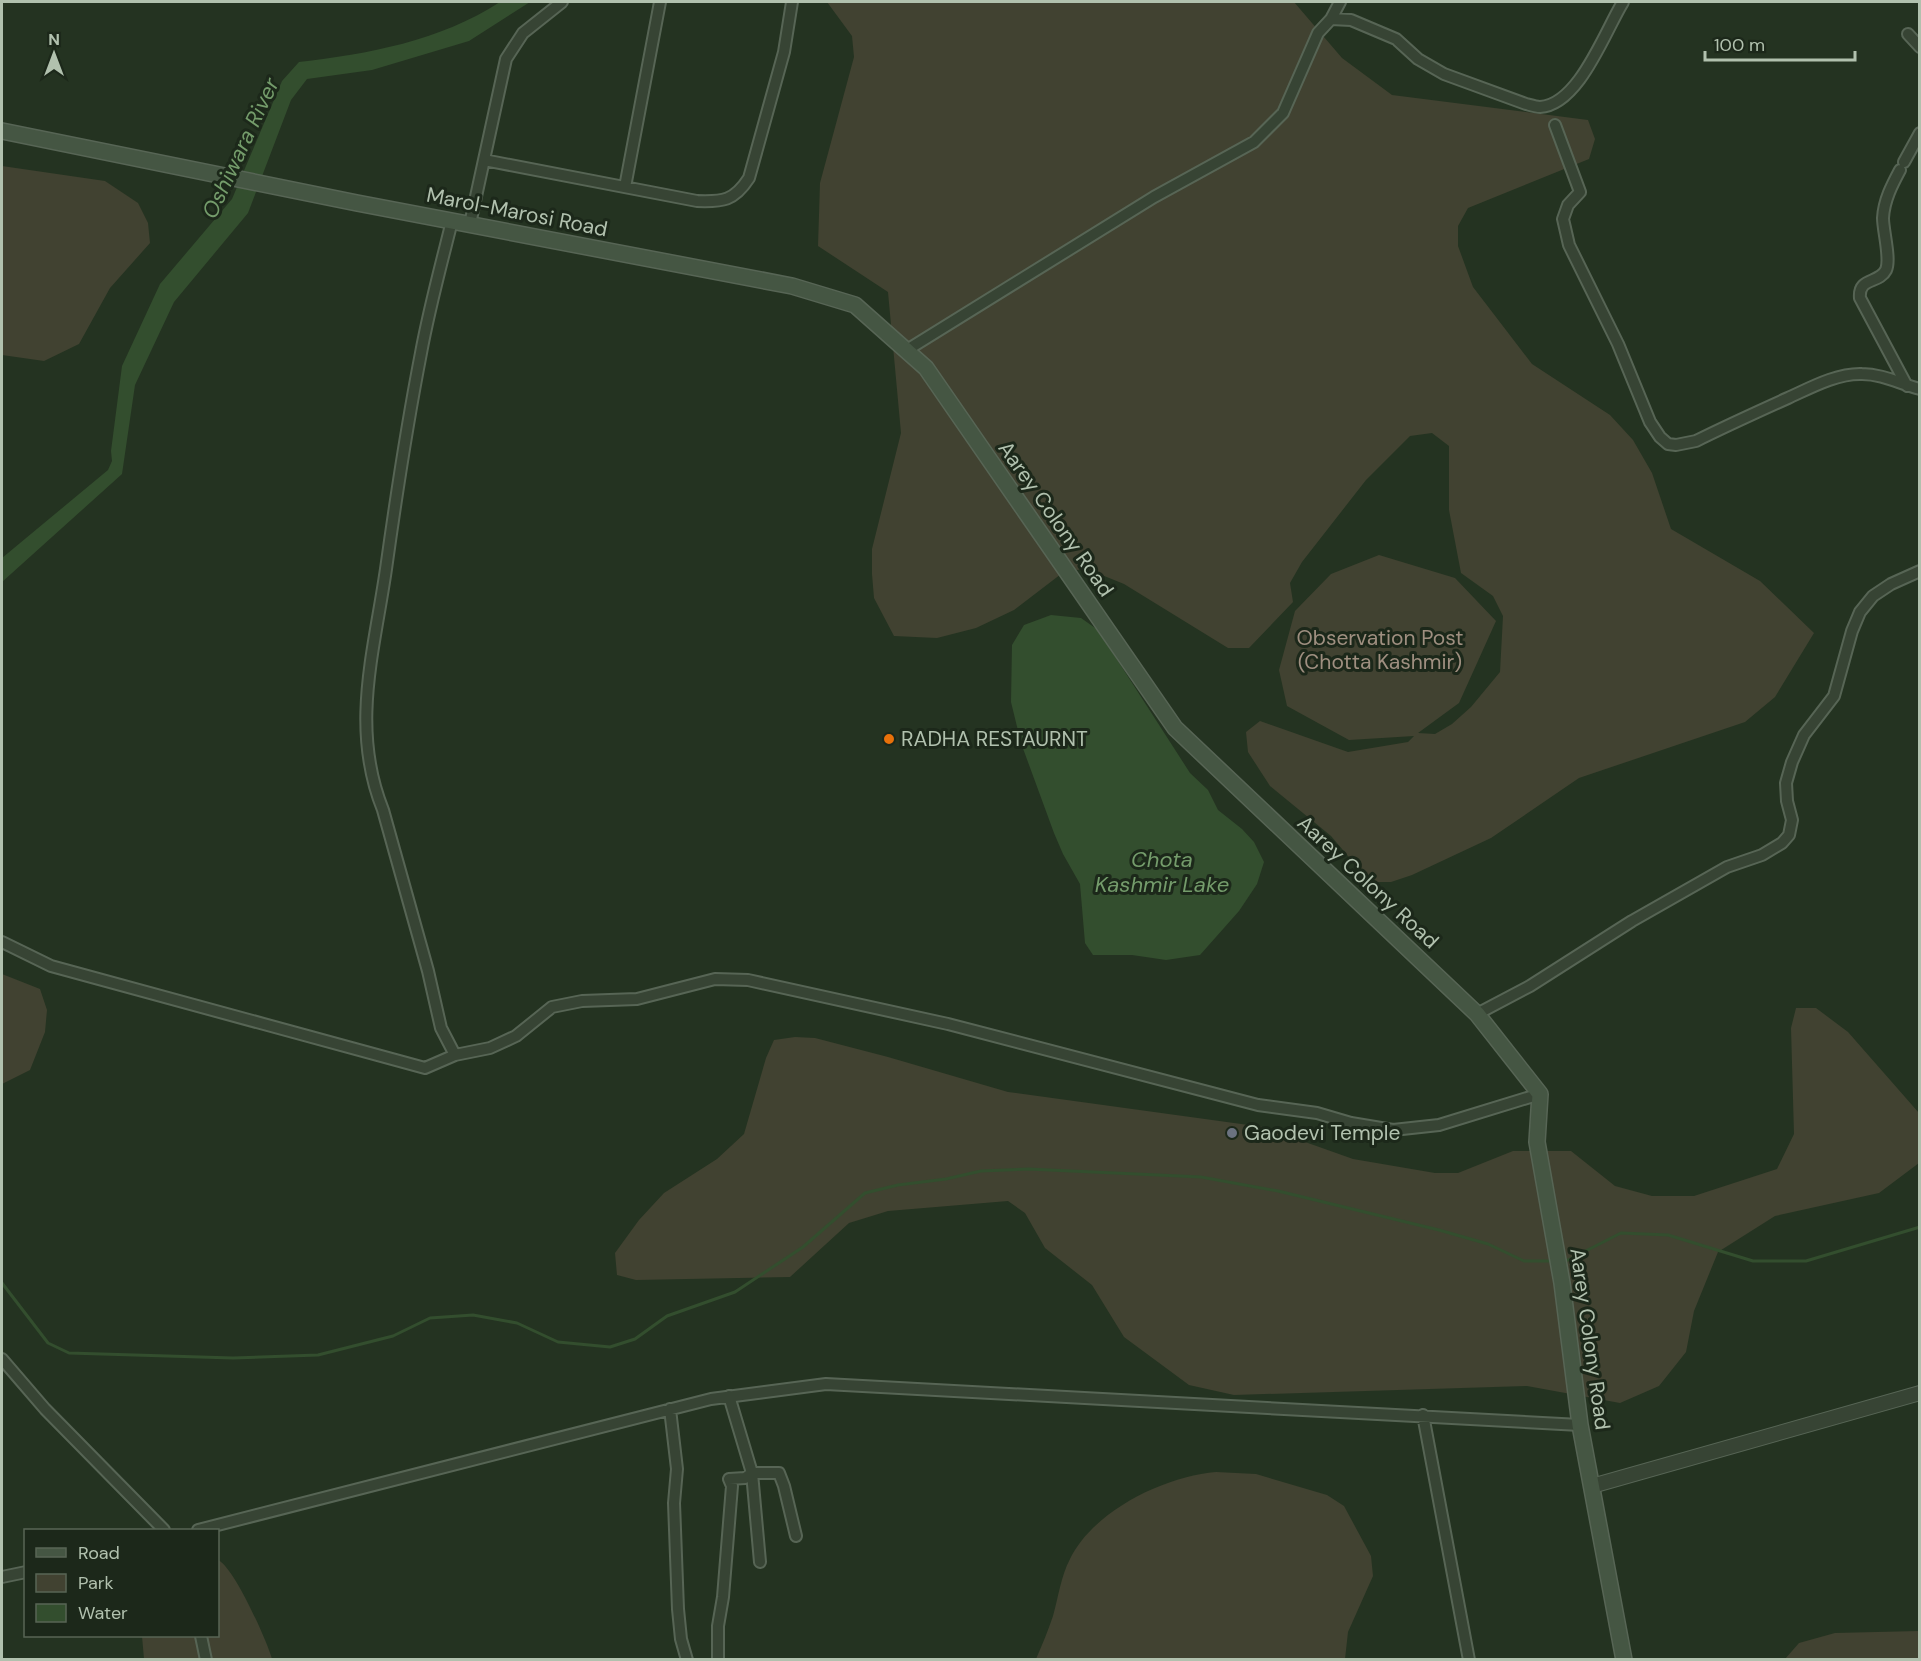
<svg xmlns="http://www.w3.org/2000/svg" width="1921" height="1661" font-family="'DM Sans',sans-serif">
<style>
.green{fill:#414231}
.water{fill:#334e2e}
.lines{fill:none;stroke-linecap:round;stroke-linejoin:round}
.stream{stroke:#334e2e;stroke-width:3}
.minor-casing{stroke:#576555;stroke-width:14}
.tertiary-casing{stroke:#576555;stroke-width:16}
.secondary-casing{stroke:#576555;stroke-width:18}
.minor{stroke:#374434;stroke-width:10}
.tertiary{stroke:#374434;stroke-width:14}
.secondary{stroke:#455643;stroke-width:15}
.food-dot{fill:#e8710a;stroke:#1c281a;stroke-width:2}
.worship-dot{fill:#6b7280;stroke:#1c281a;stroke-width:2}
.labels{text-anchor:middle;stroke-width:6;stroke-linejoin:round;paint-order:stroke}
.street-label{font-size:21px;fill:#b1c1ae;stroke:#1c281a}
.park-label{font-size:21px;fill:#9f8f80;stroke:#1c281a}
.poi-label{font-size:21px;fill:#b1c1ae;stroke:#1c281a;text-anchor:start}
.water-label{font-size:22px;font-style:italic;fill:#749c6b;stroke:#1c281a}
</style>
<rect width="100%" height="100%" fill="#243321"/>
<!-- green -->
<path class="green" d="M827,2H1294L1342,58L1392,95L1588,120L1595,139L1589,159L1468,208L1458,226V246L1473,287L1532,364L1610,415L1633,440L1652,473L1671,529L1760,581L1814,633L1775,697L1745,722L1579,778L1491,838L1412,875L1391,882H1370L1331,836L1270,786L1248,752L1246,732L1260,721L1348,752L1408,742L1414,736L1349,740L1287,706L1279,670L1295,611L1331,574L1379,555L1455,578L1496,621L1459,703L1418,733L1435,734L1452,724L1471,707L1500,672L1503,616L1493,596L1461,573L1449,510V446L1432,433L1410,436L1366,480L1302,562L1290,583L1293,602L1249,648H1228L1124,584L1087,569L1065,571L1014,610L976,628L937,638L894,636L874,598L872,574V549L901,433L888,292L818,246L820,183L854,57L852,36Z
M2,166L105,181L138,203L148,223L150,243L110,288L79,344L44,361L2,355Z
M2,974L40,989L47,1010L45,1032L30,1070L2,1084Z
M1796,1008H1816L1848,1032L1919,1113V1163L1879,1193L1775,1216L1718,1252L1694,1311L1686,1352L1659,1386L1620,1403L1527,1386L1234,1395L1189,1385L1124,1337L1092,1285L1045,1248L1025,1213L1008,1201L888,1211L849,1223L790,1277L636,1280L617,1275L615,1253L639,1220L664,1193L717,1159L744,1134L766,1058L774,1040L795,1037L815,1038L888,1057L1008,1092L1263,1127L1353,1159L1435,1173H1458L1513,1151H1571L1615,1186L1652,1196H1694L1777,1169L1794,1134L1791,1028Z
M1216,1472L1256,1474L1327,1495L1344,1506L1371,1556L1373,1576L1348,1632L1345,1659H1036C1042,1645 1048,1631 1053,1616C1058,1598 1061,1576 1070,1559C1093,1511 1165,1476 1216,1472Z
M218,1560C234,1567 267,1641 272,1659H144L142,1636H218Z
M1919,1631V1659H1785L1799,1643L1835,1633Z"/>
<!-- water -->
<path class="water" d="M500,2H530L469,41L372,70L307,79L291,100L248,213L174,302L135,385L122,474L2,582V558L108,470L112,461L111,451L122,366L160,284L232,199L282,81L299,62C368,54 440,41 500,2Z
M1051,615L1081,618L1098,630L1190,773L1208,790L1218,810L1242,829L1254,842L1264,862L1257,884L1239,911L1200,955L1166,960L1132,955H1093L1085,943L1080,884L1063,854L1054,833L1021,743L1011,702L1012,645L1024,625Z"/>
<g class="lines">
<!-- stream -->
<path class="stream" d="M1562,1261H1566L1621,1233L1668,1235L1753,1261H1806L1920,1227
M2,1283L48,1343L69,1353L233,1358L318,1355L393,1336L430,1318L473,1315L517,1323L558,1342L610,1347L635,1339L667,1316L735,1292L803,1247L865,1193L898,1185L946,1179L981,1171L1028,1169L1201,1177L1278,1191L1439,1230L1488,1244L1524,1261H1552"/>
<!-- minor casing -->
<g class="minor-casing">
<path id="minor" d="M1331,19L1351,20L1396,39L1418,59L1444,74L1526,104C1530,105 1536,107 1540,107C1579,105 1605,31 1623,2
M1908,34L1920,47
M1555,125L1580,192L1568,205L1563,219L1569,245L1618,344L1650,422L1660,437L1668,444L1676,445L1696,441C1726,426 1757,412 1788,398C1810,388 1837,373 1862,374C1883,374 1900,384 1920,389
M484,160L697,201C723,202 734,201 749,178L784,52L792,2
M1904,162L1920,133
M1900,170C1892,185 1884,200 1883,218C1883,231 1891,259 1886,270C1879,284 1858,277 1860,298L1907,386
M625,187L660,2
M452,221C441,265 429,309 421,353C407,425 396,497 386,569C374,652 350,728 383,810L428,971L441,1028L455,1055
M470,224L506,59L523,33L562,2
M907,350L1154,197L1254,142L1283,113L1318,33L1331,19L1340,2
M2,942L51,966L425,1068L455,1055L490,1048L516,1036L552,1007L582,1001L637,999L715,979L748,980L948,1024L1258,1105L1317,1113L1351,1123L1393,1130L1439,1125L1540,1094
M1477,1014L1530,986L1632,921L1727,867L1762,855L1782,843L1789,835L1792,820L1787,801L1786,783L1792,762L1804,735L1834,696L1852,631L1860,612L1873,596L1891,584L1920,571
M2,1359L45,1409L164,1530
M670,1409L677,1469L674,1503L678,1609L681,1639L687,1660
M1423,1415L1469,1660
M198,1530L711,1399L826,1384L1580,1425
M760,1562L752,1473H779L784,1486L796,1536
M2,1577L26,1572
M201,1636L206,1660
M718,1660V1626L723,1597L732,1486L729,1479L745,1478L752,1473L729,1396"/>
</g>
<!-- tertiary casing -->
<g class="tertiary-casing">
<path id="tertiary" d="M1592,1486L1920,1393"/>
</g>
<!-- secondary casing -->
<g class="secondary-casing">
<path id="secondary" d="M2,131L357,203L792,286L855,305L926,368L1175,728L1477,1014L1540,1094L1537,1142L1562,1283L1580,1425L1624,1660"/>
</g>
<!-- minor -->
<use href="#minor" class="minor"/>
<!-- tertiary -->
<use href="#tertiary" class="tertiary"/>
<!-- secondary -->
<use href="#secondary" class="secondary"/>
</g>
<!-- markers -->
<circle class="food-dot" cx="889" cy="739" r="6"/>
<circle class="worship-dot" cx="1232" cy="1133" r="6"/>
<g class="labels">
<!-- street labels -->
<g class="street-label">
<text transform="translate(517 212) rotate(11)" y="7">Marol-Marosi Road</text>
<text transform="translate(1056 519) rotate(55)" y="7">Aarey Colony Road</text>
<text transform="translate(1368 882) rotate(43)" y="7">Aarey Colony Road</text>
<text transform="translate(1590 1339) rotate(82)" y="7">Aarey Colony Road</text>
</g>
<!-- park labels -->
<g class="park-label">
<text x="1380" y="645">Observation Post<tspan x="1380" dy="24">(Chotta Kashmir)</tspan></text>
</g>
<!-- poi labels -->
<g class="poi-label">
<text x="901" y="746">RADHA RESTAURNT</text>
<text x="1244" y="1140">Gaodevi Temple</text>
</g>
<!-- water labels -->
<g class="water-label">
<text transform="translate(240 148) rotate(-65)" y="8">Oshiwara River</text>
<text x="1162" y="867">Chota<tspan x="1162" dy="25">Kashmir Lake</tspan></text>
</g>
</g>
<!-- border -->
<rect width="1921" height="1661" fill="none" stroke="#b1c1ae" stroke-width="6"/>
<!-- legend -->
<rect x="24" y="1529" width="195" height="108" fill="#1c281a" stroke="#586555" stroke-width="1.5"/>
<rect x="36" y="1548" width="30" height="9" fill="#455643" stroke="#586555" stroke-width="1.5"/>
<text x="78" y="1559" font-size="18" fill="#b1c1ae">Road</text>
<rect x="36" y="1574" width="30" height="18" fill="#414231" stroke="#586555" stroke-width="1.5"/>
<text x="78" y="1589" font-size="18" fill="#b1c1ae">Park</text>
<rect x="36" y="1604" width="30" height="18" fill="#334e2e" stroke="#586555" stroke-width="1.5"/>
<text x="78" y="1619" font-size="18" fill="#b1c1ae">Water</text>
<!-- north arrow -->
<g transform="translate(54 54)" stroke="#1c281a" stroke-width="4.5" paint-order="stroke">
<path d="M0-4.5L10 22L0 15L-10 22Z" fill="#b1c1ae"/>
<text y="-9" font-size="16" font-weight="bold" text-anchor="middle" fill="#b1c1ae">N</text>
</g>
<!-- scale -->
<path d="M1705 51v9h150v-9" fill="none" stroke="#b1c1ae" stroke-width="3"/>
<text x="1714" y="51" font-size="18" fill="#b1c1ae" stroke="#1c281a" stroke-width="4.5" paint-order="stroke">100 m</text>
</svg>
